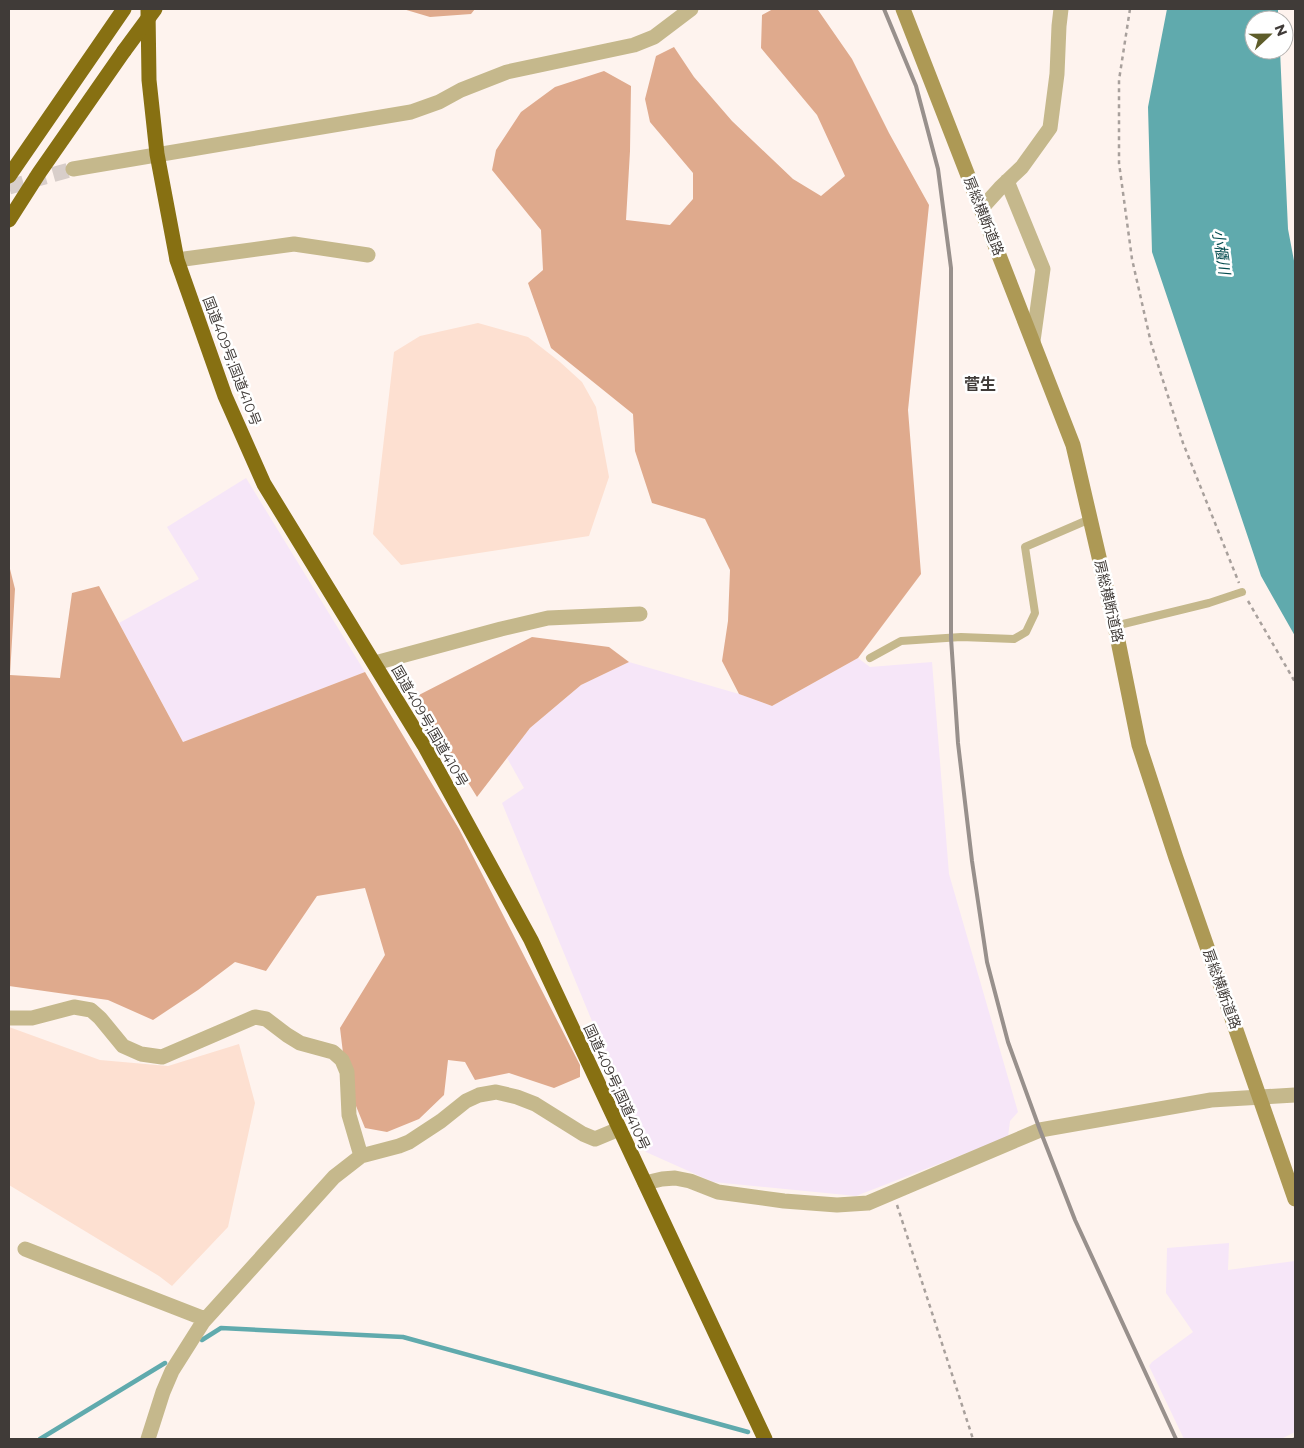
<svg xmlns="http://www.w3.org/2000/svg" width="1304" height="1448" font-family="Montserrat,'Noto Sans JP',sans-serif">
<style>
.industrial{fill:#f6e6f8}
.green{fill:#fde0d1}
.forest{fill:#dfaa8d}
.water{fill:#60aaad}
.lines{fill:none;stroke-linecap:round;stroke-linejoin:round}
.stream{stroke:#60aaad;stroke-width:4.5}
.street-tunnel{stroke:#d8ceca;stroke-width:15;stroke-dasharray:15 8;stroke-linecap:butt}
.path{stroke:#a8a09c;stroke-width:2.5;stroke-dasharray:4 4;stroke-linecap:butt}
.lane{stroke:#c5b88c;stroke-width:8}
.street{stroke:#c5b88c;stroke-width:15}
.secondary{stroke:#ad9955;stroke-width:15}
.highway{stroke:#877012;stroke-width:15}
.rail{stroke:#98908c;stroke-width:4}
.highway-bridge{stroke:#877012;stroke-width:15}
.labels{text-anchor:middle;stroke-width:5;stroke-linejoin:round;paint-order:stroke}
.street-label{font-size:14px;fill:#403b38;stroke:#fff}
.water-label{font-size:15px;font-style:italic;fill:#054c4f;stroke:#fff}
.quarter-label{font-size:16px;font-weight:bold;fill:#403b38;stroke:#fff}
</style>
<rect width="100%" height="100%" fill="#fef3ee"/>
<!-- industrial -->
<path class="industrial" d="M246,478L365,672L183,742L119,623L199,579L167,527Z
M858,658L870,667L932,662L949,874L1018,1112L1010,1121L1008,1137L856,1196L713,1182L646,1152L502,803L524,788L507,758L530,728L581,685L629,662L739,694L772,706Z
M1229,1243L1228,1270L1295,1261V1432L1281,1439H1184L1149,1366L1152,1362L1193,1332L1166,1293L1167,1248Z"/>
<!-- green -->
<path class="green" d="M478,323L528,337L560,362L582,382L596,407L609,477L589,536L401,565L373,534L394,352L420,336Z
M9,1027L100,1060L168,1066L239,1044L255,1103L228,1227L172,1286L159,1276L9,1185Z"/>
<!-- forest -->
<path class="forest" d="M403,9H475L471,14L430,17Z
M773,9L818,10L852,59L889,133L929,205L908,410L921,574L858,658L772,706L739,694L722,661L728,621L730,570L705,519L652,503L635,451L633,414L551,348L528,283L543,270L541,230L492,170L496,150L521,112L555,87L604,71L631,86L630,151L626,220L670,225L693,199V173L650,122L645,99L656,56L674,47L694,77L732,121L793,179L821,196L845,176L817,115L761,48L762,15Z
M9,565L15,589L10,675L60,678L72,593L99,586L183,742L365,672L459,829L580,1065V1077L554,1088L509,1073L475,1080L465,1062L448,1060L444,1095L419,1119L387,1132L365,1128L356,1106L349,1103L340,1028L385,955L365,888L317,896L266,971L235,962L198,990L153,1020L108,1000L9,986Z
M532,637L609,647L629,662L581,685L530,728L477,797L415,697Z"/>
<!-- water -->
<path class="water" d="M1167,9H1278V20H1254V50H1280L1288,229L1295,266V636L1261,576L1152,252L1148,107Z"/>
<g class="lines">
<!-- stream -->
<path class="stream" d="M202,1340L221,1328L403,1337L748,1432
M40,1439L165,1363"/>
<!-- street-tunnel -->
<path class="street-tunnel" d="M9,187L73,169"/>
<!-- path -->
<path class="path" d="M1130,9L1119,80V163L1132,259L1151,343L1183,443L1239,583
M1248,601L1295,682
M897,1205L973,1439
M1293,1439L1295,1438"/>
<!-- lane -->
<path class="lane" d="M1115,626L1209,603L1242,592
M870,658L901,641L961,637L1014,639L1026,632L1035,613L1025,547L1090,519"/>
<!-- street -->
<path class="street" d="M73,169L411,112L439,102L461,90L507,72L634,45L654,37L691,9
M1007,181L1043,269L1033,341
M981,209L1000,188L1022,167L1050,128L1057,74L1059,26L1061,9
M177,260L294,244L368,255
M375,663L501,629L548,618L640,614
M9,1018H32L74,1007L91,1010L100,1018L123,1046L141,1054L162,1057L255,1017L266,1019L287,1035L300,1043L333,1052L342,1060L347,1072L349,1115L361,1156
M645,1183L662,1179L675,1178L690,1181L718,1192L784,1201L837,1205L868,1203L1040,1130L1211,1100L1295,1095
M25,1249L205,1319
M148,1439L163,1392L172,1371L203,1322L334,1177L361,1156L399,1146L409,1142L441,1121L466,1101L479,1095L496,1092L517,1097L535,1104L583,1134L595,1139L619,1129"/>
<!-- secondary -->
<path class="secondary" d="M903,9L1073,445L1115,626L1139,745L1176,858L1295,1199"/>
<!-- highway -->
<path class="highway" d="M148,10L149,80L157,154L177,260L225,396L264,484L424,745L531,940L765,1439
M9,176L124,9
M9,220L39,173L124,51"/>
<!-- rail -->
<path class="rail" d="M884,9L916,86L938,169L951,268V638L958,743L972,861L987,962L1008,1042L1040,1130L1075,1220L1176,1439"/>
<!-- highway-bridge -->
<path class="highway-bridge" d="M124,51L155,9"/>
</g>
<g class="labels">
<!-- street labels -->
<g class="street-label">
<text transform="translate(984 216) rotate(68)" y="5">房総横断道路</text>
<text transform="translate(232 361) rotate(69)" y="5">国道409号;国道410号</text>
<text transform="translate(1109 601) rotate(77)" y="5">房総横断道路</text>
<text transform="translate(430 726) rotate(60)" y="5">国道409号;国道410号</text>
<text transform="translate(1222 989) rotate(70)" y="5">房総横断道路</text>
<text transform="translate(617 1087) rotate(65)" y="5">国道409号;国道410号</text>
</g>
<!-- water labels -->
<g class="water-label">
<text transform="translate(1221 252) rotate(81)" y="5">小櫃川</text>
</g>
<!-- quarter labels -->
<g class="quarter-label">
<text x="980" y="390">菅生</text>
</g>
</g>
<!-- border -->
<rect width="1304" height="1448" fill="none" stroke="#403b38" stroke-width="20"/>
<!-- north arrow -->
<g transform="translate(1269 35) rotate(68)"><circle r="24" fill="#ffffff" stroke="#b3b1af"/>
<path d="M0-4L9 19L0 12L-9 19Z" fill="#5e5d2a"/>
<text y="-8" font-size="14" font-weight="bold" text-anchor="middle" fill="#403b38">N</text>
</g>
</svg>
